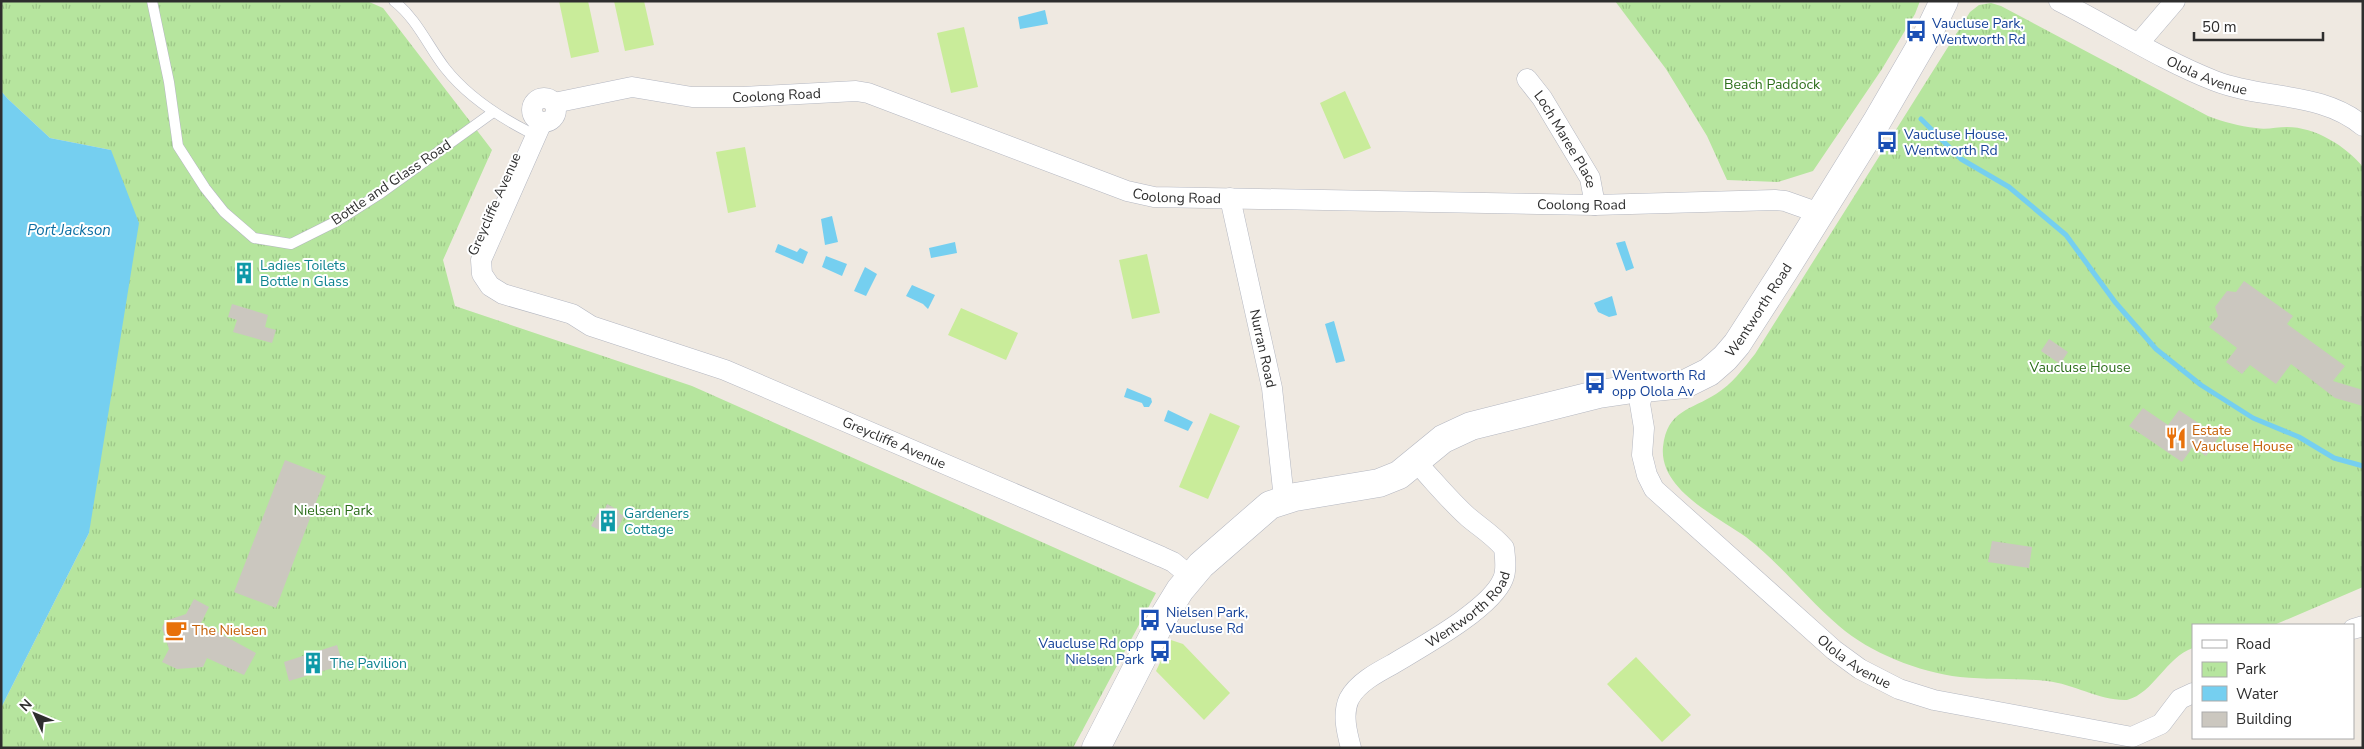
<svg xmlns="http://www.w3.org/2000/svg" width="2364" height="749" font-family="'Nunito Sans',sans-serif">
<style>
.park{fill:url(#park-tufts)}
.pitch{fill:#c9ec9a}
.water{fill:#75cff0}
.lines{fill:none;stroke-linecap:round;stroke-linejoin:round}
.stream{stroke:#75cff0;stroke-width:5}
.building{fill:#cbc7bf}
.lane-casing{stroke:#b4b7c1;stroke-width:11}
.street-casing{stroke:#b4b7c1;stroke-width:21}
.secondary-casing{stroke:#b4b7c1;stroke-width:29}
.lane{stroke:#fff;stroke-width:10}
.street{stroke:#fff;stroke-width:20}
.secondary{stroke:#fff;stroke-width:28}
.labels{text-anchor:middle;stroke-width:4;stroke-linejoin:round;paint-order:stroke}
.transit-label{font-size:14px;fill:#164399;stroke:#fff;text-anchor:start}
.street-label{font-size:14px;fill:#2e2e2e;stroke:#fff}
.park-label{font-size:14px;fill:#2c6e1b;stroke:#fff}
.culture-label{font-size:14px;fill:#0d838f;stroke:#fff;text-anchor:start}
.food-label{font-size:14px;fill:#c56008;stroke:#fff;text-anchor:start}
.water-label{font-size:15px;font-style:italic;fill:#0d6fa3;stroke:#fff}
</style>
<defs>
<pattern id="park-tufts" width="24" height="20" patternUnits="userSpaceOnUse" patternTransform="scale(1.25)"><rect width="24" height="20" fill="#b6e59e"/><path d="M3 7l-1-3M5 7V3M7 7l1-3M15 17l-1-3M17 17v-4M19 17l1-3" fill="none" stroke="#9dc588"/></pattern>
</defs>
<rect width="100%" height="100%" fill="#efe9e1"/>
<!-- park -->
<path class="park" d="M1,1H367L383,8L492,150L443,260L455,306L692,386L1156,593L1073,748H1V708L89,533L111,150L50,138L8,99L1,91Z
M1615,1H1920L1915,14L1882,69L1813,171L1778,182L1727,180L1707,136L1666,69Z
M1991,3L2001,6L2208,116C2224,122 2239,126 2256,128C2266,130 2277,127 2287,127C2315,127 2346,146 2363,167V587L2274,625H2193V648C2166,657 2154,693 2127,700C2100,701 2074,684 2047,681C2018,678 1989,680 1960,677C1919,672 1870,653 1839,626C1806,598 1780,563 1746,537C1716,516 1659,489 1663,447C1667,410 1691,410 1716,394C1732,384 1743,369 1755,354L1970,12L1979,5Z"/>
<!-- pitch -->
<path class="pitch" d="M559,1H588L599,52L571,58Z
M614,1H644L654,45L625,51Z
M964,27L978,87L951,93L937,33Z
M1345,91L1371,148L1344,159L1320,103Z
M745,147L756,207L728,213L716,152Z
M1147,254L1160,313L1132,319L1119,260Z
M961,308L1018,333L1006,360L948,335Z
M1210,413L1240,426L1208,499L1179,487Z
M1171,640L1183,644L1230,693L1204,720L1156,671Z
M1636,657L1691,715L1662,742L1607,684Z"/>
<!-- water -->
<path class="water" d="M1045,10L1048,24L1020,29L1018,17Z
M1,91L8,99L50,138L111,150L139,223L89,533L1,708Z
M832,216L838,242L825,245L821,219Z
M1625,241L1634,268L1626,271L1616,243Z
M955,242L957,253L931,258L929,248Z
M778,244L797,252L800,248L808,252L803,264L775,252Z
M826,256L847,264L842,276L822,267Z
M865,267L877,274L866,296L854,291Z
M912,285L935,295L928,309L923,304L906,296Z
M1612,296L1617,315L1609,317L1598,312L1594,303Z
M1334,321L1345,361L1336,363L1325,324Z
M1127,388L1151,398L1152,402L1149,407H1144L1142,403L1124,397Z
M1168,410L1193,422L1188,431L1164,421Z"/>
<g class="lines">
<!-- stream -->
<path class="stream" d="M1921,119L1961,159L2009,187L2066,235L2115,302L2156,349L2201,385L2253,418L2299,437L2334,458L2363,466"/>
</g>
<!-- building -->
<path class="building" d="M2244,281L2293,316L2287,324L2345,366L2333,381L2363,390V406L2335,398L2291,364L2276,384L2250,365L2242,374L2226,362L2237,348L2209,327L2218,316L2215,307L2227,291L2236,292Z
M232,304L268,315L265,327L276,330L272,343L233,332L237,320L228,317Z
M2049,339L2068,352L2060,364L2041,351Z
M2143,408L2168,425L2179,410L2219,437L2206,456L2193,447L2182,462L2129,426Z
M285,460L326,476L276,608L234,592Z
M607,504L620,511L619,513L624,516L615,534L609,531L608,534L591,526L598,513L602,515Z
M1992,541L2032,547L2029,568L1988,562Z
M194,599L209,607L201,623L256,653L244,675L207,658L203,667L177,669L162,662L169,649L162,628L165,621L186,614Z
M337,645L343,665L289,681L284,662Z"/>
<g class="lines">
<!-- lane casing -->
<g class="lane-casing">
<path id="lane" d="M152,1L169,82L178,146L205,188L224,212L254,238L291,244L337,221L381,193L492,113
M394,1C417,19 428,46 445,68C467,96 496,115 527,131"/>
</g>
<!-- street casing -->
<g class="street-casing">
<g id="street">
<path id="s1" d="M2059,1C2111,27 2161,60 2215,81C2264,100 2321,91 2363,126"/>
<path d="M2139,43L2175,1"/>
<path id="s2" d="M1527,79L1542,98L1590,178L1595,205"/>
<circle cx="544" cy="110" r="12"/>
<path id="s3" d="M554,103L632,87L692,97H743L856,91L868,93L1127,191L1154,197L1595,205L1775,200L1785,201L1819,213"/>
<path id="s4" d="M542,122L481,260L482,274L490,286L503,294L572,314L591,326L725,370L1162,557L1173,562L1190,576"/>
<path id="s5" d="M1230,198L1272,388L1284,499"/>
<path id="s6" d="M1644,388L1640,404L1644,428L1642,455L1647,475L1654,489L1834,650L1860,669L1899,689L1934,700L2132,737L2161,724L2180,699L2193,693"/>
<path d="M2353,629L2363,626"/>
<path id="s7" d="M1351,748C1347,733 1342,714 1349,699C1357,683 1378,672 1393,664C1421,647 1491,609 1503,579C1507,570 1505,557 1504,548C1493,535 1481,528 1468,517C1449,500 1433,480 1416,462"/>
</g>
</g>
<!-- secondary casing -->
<g class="secondary-casing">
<g id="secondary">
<path id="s8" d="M1096,748L1161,621L1180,590L1201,565L1270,505L1295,497L1379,483L1399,475L1443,439L1471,426L1599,394L1633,389L1685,384L1709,372L1725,358L1737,344L1784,271L1876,123L1930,30L1944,1"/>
</g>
</g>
<!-- lane -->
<use href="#lane" class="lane"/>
<!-- street -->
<use href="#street" class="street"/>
<!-- secondary -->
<use href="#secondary" class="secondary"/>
</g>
<!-- icons -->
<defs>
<g id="bus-bare" transform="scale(1.725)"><path d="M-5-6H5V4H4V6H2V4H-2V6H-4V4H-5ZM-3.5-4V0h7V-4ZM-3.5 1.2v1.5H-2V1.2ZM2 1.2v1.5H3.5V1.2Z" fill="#1a4fb4" stroke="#fff" stroke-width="2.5" paint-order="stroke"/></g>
<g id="building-bare" transform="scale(1.725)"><path d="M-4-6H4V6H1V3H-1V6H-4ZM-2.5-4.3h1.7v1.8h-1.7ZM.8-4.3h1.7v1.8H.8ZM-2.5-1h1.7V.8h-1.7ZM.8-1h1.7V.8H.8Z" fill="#0f9aa8" stroke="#fff" stroke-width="2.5" paint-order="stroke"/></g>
<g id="restaurant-bare" transform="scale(1.725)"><path d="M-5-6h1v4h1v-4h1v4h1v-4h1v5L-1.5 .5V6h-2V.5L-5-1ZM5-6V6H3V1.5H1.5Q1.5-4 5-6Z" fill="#e8710a" stroke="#fff" stroke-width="2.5" paint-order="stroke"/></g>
<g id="cafe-bare" transform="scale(1.725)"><path d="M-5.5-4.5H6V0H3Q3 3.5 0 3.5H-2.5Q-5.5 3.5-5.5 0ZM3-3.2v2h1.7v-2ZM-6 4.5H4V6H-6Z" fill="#e8710a" stroke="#fff" stroke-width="2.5" paint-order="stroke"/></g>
</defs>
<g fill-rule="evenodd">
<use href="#bus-bare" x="1916" y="31"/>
<use href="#bus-bare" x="1887" y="142"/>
<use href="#building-bare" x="244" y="273"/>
<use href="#bus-bare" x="1595" y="383"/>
<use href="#restaurant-bare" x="2176" y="438"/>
<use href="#building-bare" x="608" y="521"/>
<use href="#bus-bare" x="1150" y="620"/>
<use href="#cafe-bare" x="176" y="630"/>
<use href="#bus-bare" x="1160" y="651"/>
<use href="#building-bare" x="313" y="663"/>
</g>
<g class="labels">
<!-- transit labels -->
<g class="transit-label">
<text x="1932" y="28">Vaucluse Park,<tspan x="1932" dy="16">Wentworth Rd</tspan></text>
<text x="1904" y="139">Vaucluse House,<tspan x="1904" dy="16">Wentworth Rd</tspan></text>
<text x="1612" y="380">Wentworth Rd<tspan x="1612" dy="16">opp Olola Av</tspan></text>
<text x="1166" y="617">Nielsen Park,<tspan x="1166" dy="16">Vaucluse Rd</tspan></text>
<text x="1144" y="648" text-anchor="end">Vaucluse Rd opp<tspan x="1144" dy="16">Nielsen Park</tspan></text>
</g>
<!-- street labels -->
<g class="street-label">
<text dy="5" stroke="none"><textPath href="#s1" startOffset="166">Olola Avenue</textPath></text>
<text dy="5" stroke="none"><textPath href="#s3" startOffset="225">Coolong Road</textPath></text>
<text dy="5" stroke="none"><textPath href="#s2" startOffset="72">Loch Maree Place</textPath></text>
<text transform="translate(391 182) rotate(-34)" y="5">Bottle and Glass Road</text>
<text dy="5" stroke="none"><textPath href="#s3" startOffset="644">Coolong Road</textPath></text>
<text transform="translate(494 204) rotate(-66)" y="5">Greycliffe Avenue</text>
<text dy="5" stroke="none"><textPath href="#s3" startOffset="1049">Coolong Road</textPath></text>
<text dy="5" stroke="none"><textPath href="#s8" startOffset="849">Wentworth Road</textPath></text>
<text dy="5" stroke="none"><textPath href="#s5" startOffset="154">Nurran Road</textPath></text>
<text dy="5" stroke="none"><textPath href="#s4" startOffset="614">Greycliffe Avenue</textPath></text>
<text dy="5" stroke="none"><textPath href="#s7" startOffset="201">Wentworth Road</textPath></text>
<text dy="5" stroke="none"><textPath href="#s6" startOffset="369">Olola Avenue</textPath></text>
</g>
<!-- park labels -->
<g class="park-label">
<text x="1772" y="89">Beach Paddock</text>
<text x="2080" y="372">Vaucluse House</text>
<text x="333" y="515">Nielsen Park</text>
</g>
<!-- culture labels -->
<g class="culture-label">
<text x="260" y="270">Ladies Toilets<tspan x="260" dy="16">Bottle n Glass</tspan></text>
<text x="624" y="518">Gardeners<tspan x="624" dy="16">Cottage</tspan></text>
<text x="330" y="668">The Pavilion</text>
</g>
<!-- food labels -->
<g class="food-label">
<text x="2192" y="435">Estate<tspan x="2192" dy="16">Vaucluse House</tspan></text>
<text x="192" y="635">The Nielsen</text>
</g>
<!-- water labels -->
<g class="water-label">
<text x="69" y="235">Port Jackson</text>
</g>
</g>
<!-- border -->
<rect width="2364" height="749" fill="none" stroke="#2e2e2e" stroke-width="5"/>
<!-- legend -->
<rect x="2192" y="624" width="162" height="115" fill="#ffffff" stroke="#ababab"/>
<rect x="2202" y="640" width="25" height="8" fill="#ffffff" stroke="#ababab"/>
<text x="2236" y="649" font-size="15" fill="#2e2e2e">Road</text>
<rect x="2202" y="662" width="25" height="15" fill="url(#park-tufts)" stroke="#ababab"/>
<text x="2236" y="674" font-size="15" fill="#2e2e2e">Park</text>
<rect x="2202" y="686" width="25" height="15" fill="#75cff0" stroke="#ababab"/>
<text x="2236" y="699" font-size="15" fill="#2e2e2e">Water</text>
<rect x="2202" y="712" width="25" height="15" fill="#cbc7bf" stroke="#ababab"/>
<text x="2236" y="724" font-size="15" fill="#2e2e2e">Building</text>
<!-- north arrow -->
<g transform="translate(35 714) rotate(314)" stroke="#ffffff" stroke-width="4" paint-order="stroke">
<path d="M0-4L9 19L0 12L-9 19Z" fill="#2e2e2e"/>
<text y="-8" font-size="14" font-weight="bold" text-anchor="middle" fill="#2e2e2e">N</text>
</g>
<!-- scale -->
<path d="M2194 32v8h129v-8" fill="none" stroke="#2e2e2e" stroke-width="2.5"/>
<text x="2202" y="32" font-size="15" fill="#2e2e2e" stroke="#ffffff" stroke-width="4" paint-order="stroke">50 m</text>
</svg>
